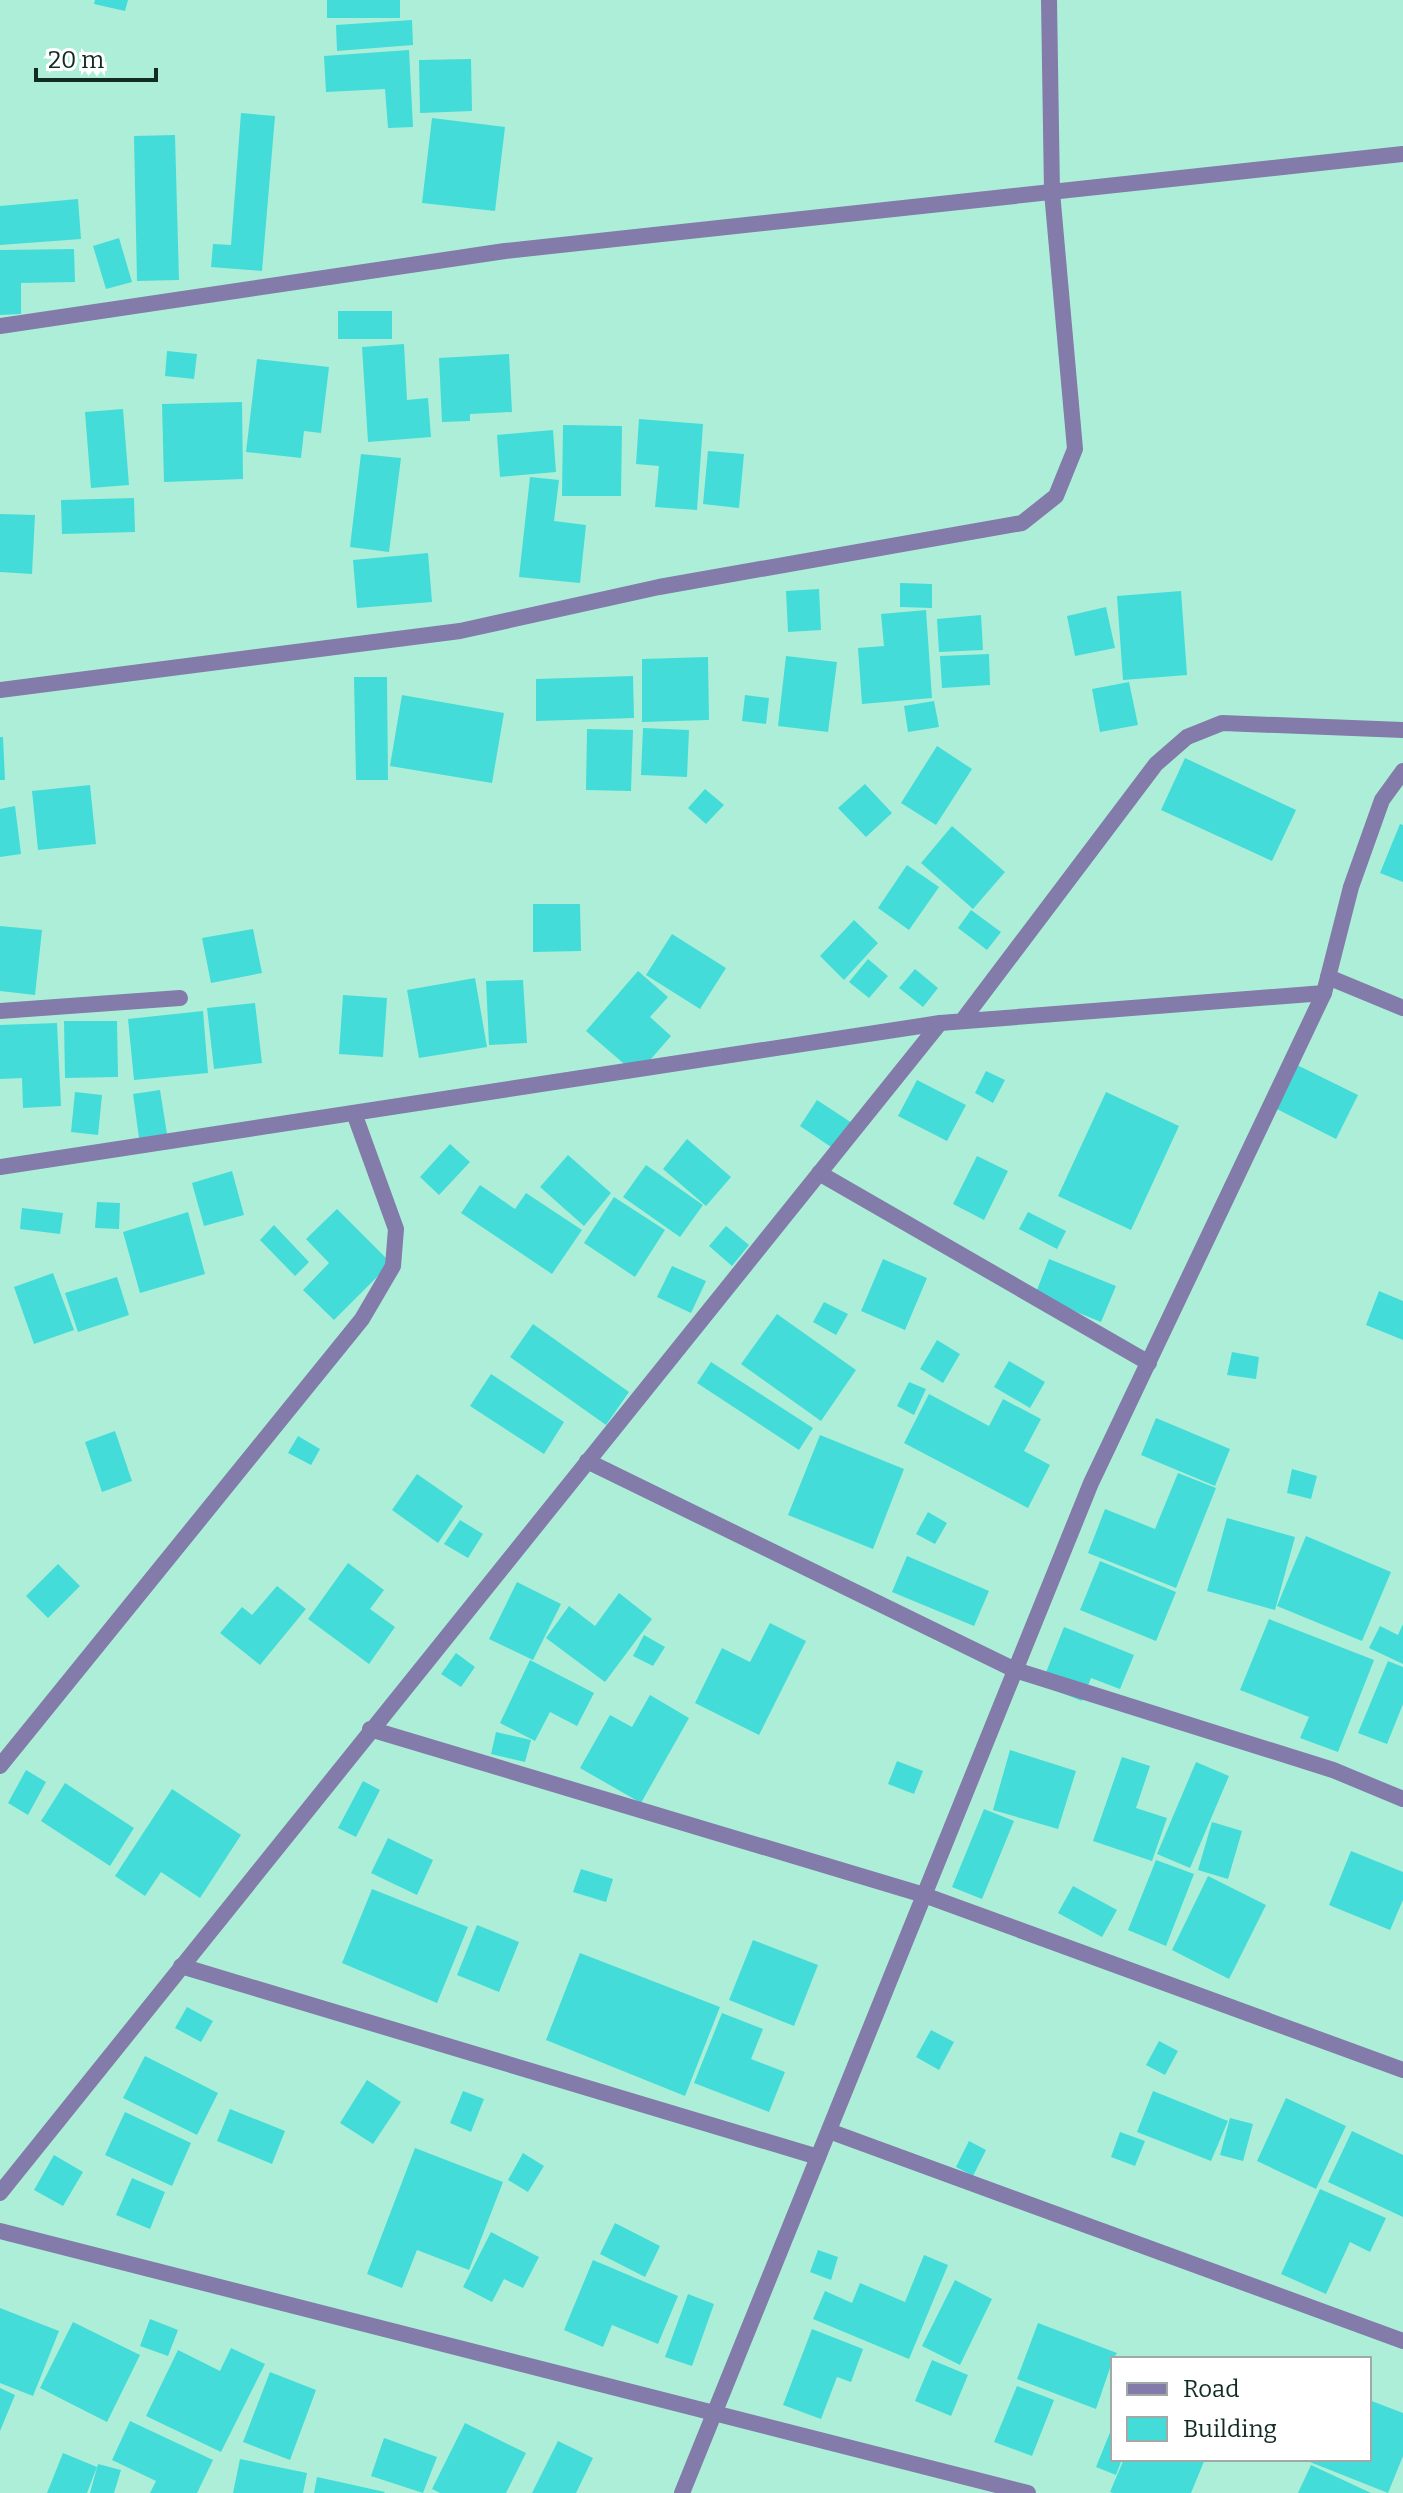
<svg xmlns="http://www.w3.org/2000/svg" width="1403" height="2493" font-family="Bitter,serif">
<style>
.building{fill:#44dcd8}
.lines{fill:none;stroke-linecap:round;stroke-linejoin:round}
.minor{stroke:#837ba9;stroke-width:16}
.tertiary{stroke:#837ba9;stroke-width:16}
</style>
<rect width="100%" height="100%" fill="#adeed9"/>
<!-- building -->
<path class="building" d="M95,0H128L125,11L94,4Z
M327,0H400V18H327Z
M412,20L413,45L337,51L336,25Z
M409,50L413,127L388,128L385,89L326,92L324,56Z
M471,59L472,111L420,113L419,60Z
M241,113L275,116L262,271L211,267L213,244L231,245Z
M432,118L505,127L495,211L422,203Z
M175,135L179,280L137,281L134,136Z
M78,199L81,239L0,245V206Z
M119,238L132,282L106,289L93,246Z
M74,249L75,282L21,283V314L0,315V250Z
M338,311H392V339H338Z
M404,344L407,400L428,398L431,437L368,442L362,347Z
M167,351L197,354L194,379L165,376Z
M509,354L512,412L470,414V421L442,422L439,358Z
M257,359L329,367L321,433L304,431L301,458L246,452Z
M242,402L243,479L164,482L162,404Z
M123,409L129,485L91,488L85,412Z
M639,419L703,424L697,510L655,507L659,466L636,464Z
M563,425L622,426L621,496H562Z
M553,430L556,472L500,477L497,435Z
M708,451L744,454L739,508L703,504Z
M361,454L401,458L389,552L350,547Z
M530,477L559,480L554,521L586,525L580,583L519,577Z
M134,498L135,532L62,534L61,500Z
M0,514L35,515L32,574L0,572Z
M428,553L432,602L357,608L353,560Z
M900,583L932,584V608L900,607Z
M819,589L821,630L788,632L786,591Z
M1181,591L1187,675L1123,680L1117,596Z
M1106,607L1115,648L1075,656L1067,616Z
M926,610L932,698L862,704L858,648L884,646L881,614Z
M981,615L983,650L939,652L937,619Z
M989,654L990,685L942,688L940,656Z
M786,656L837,662L828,732L778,726Z
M708,657L709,720L642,722V659Z
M633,676L634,718L536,721V679Z
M354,677H387L388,780H356Z
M1129,682L1138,725L1100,732L1092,689Z
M402,695L504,713L492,783L390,766Z
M745,695L769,698L766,724L742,721Z
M934,701L939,727L908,732L904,706Z
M643,728L689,730L687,777L641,775Z
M587,729L633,730L631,791L586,790Z
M0,737H3L5,780H0Z
M937,746L972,769L936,825L901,803Z
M1185,758L1296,810L1272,861L1161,810Z
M865,784L892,813L866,837L838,808Z
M90,785L96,844L38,850L32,791Z
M705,789L724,805L706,824L688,808Z
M15,806L21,854L0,857V809Z
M1400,824L1403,825V882L1380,873Z
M952,826L1005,872L973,909L921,863Z
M907,865L939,887L909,930L878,908Z
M533,904H580L581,951L533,952Z
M971,910L1001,932L987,950L958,928Z
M854,920L878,943L844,980L820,956Z
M0,926L42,930L35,995L0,991Z
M253,929L262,973L211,983L202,938Z
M672,934L726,968L700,1009L646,975Z
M868,959L888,976L869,998L849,982Z
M915,969L938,988L923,1007L899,988Z
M638,971L668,997L650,1017L671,1036L637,1075L586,1031Z
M475,978L487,1047L419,1058L407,990Z
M523,980L527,1043L489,1045L486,981Z
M343,995L387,998L383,1057L339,1054Z
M255,1003L262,1063L214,1069L207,1008Z
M203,1011L208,1073L134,1080L128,1019Z
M64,1021H117L118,1077L65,1078Z
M57,1023L61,1106L23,1108L22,1078L0,1079V1025Z
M1293,1063L1358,1095L1336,1139L1271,1106Z
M986,1071L1005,1080L993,1103L975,1093Z
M917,1080L966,1105L947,1141L898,1116Z
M160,1090L167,1134L139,1138L133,1094Z
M75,1092L102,1095L98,1135L71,1132Z
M1106,1092L1179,1126L1131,1230L1058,1196Z
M817,1100L852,1123L834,1149L800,1126Z
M687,1139L731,1177L706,1206L663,1169Z
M450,1144L470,1162L439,1195L420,1177Z
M568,1155L611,1193L584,1226L540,1187Z
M977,1156L1008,1171L984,1220L953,1204Z
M646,1165L703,1205L680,1237L623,1197Z
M232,1171L244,1215L204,1226L192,1183Z
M480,1185L515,1209L526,1193L582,1230L552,1274L461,1213Z
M614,1197L665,1230L635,1277L584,1243Z
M97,1202L120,1203L119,1229L95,1228Z
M22,1208L63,1213L60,1234L20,1229Z
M337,1209L391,1263L334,1320L303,1290L329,1263L306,1239Z
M188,1212L205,1274L140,1293L123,1232Z
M1028,1212L1066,1231L1057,1249L1019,1229Z
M274,1225L309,1262L295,1276L260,1240Z
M726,1226L749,1245L732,1266L709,1246Z
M883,1259L927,1278L905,1330L861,1311Z
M1049,1259L1116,1286L1101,1322L1035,1295Z
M672,1266L706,1281L691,1313L657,1297Z
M53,1273L74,1330L34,1344L14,1287Z
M117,1277L129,1315L78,1332L65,1293Z
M1379,1291L1403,1301V1340L1366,1325Z
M824,1302L848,1314L836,1335L813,1322Z
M777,1314L856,1370L821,1421L741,1364Z
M533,1324L629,1392L606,1425L510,1357Z
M937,1340L960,1354L943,1383L920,1369Z
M1232,1352L1259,1357L1256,1379L1227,1375Z
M1009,1361L1045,1382L1030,1408L994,1387Z
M711,1362L813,1428L799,1450L697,1383Z
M491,1374L564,1422L544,1454L470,1406Z
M909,1382L926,1389L914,1415L897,1406Z
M929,1394L989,1426L1003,1399L1041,1419L1024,1451L1050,1465L1028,1508L904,1443Z
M1156,1418L1230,1449L1215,1486L1141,1455Z
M115,1431L132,1481L102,1492L85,1442Z
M820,1435L904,1469L873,1549L788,1515Z
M298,1436L320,1449L311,1465L288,1453Z
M1292,1469L1317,1476L1311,1499L1287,1493Z
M1178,1473L1216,1488L1176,1588L1088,1553L1105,1509L1155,1529Z
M417,1474L463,1506L438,1543L392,1510Z
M928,1512L947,1523L935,1544L916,1534Z
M1227,1518L1295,1537L1275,1610L1207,1591Z
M460,1520L483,1534L468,1558L444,1544Z
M1306,1536L1391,1572L1362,1641L1277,1606Z
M907,1556L989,1591L974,1626L892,1592Z
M1100,1561L1176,1592L1156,1641L1080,1610Z
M348,1563L384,1590L370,1609L395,1627L369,1664L308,1619Z
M58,1564L80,1586L48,1618L26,1596Z
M517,1582L561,1604L533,1660L489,1639Z
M277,1586L306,1609L260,1665L220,1633L242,1607L252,1615Z
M619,1593L652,1619L605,1682L546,1638L569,1606L595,1626Z
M1269,1619L1374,1660L1338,1752L1300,1738L1309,1717L1240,1690Z
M770,1623L806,1641L759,1735L695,1703L722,1648L750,1662Z
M1403,1624V1664L1369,1648L1380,1626L1398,1635Z
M1064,1627L1134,1655L1120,1689L1091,1678L1082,1701L1041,1685Z
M644,1635L665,1647L653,1666L633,1656Z
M456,1653L475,1667L461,1687L441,1674Z
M530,1660L594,1693L577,1726L550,1712L535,1741L500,1723Z
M1388,1661L1403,1667V1704L1387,1744L1358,1733Z
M650,1695L689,1718L641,1803L580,1768L610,1715L632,1727Z
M496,1732L531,1740L525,1762L491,1754Z
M1010,1750L1076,1771L1058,1829L993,1810Z
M1122,1757L1150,1766L1136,1808L1167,1818L1152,1861L1093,1841Z
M897,1761L923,1771L914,1794L888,1784Z
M1196,1762L1229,1776L1190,1868L1157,1854Z
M26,1770L46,1782L28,1815L8,1803Z
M363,1781L380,1790L356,1837L338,1828Z
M65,1783L134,1828L110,1866L41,1821Z
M172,1789L241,1835L200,1898L161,1872L145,1896L115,1876Z
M984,1809L1014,1821L982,1899L952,1887Z
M1212,1822L1242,1831L1228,1879L1198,1870Z
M388,1838L433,1860L417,1895L371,1873Z
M1351,1851L1403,1872V1900L1390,1930L1329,1905Z
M1156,1860L1194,1874L1166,1946L1128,1930Z
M581,1869L613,1879L606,1902L573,1892Z
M1208,1876L1266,1905L1229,1979L1172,1950Z
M1073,1886L1117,1910L1102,1937L1058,1913Z
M372,1889L468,1927L437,2003L342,1963Z
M477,1925L519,1942L499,1992L457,1975Z
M753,1940L818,1965L794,2026L729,2000Z
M580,1953L720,2007L685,2096L546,2040Z
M187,2007L213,2021L201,2042L175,2028Z
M722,2013L763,2029L751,2059L785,2072L769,2112L694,2083Z
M931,2030L954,2042L939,2070L916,2057Z
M1159,2041L1178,2051L1165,2075L1146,2065Z
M145,2056L218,2093L197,2135L123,2098Z
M367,2080L401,2102L373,2144L340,2123Z
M463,2091L484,2099L471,2132L450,2123Z
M1153,2091L1228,2121L1211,2161L1137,2132Z
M1286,2098L1346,2126L1316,2189L1257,2161Z
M230,2109L285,2131L272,2164L217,2141Z
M125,2112L191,2143L172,2186L105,2155Z
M1230,2118L1253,2124L1243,2161L1220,2155Z
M1352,2131L1403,2155V2217L1328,2182Z
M1120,2132L1145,2141L1135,2166L1111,2157Z
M969,2141L986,2150L973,2176L956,2167Z
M415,2148L503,2182L469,2270L417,2250L402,2288L367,2274Z
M523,2153L544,2166L528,2192L508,2180Z
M54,2155L83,2172L63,2206L34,2190Z
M132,2178L165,2192L150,2229L116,2215Z
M1320,2189L1386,2218L1370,2252L1350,2242L1326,2294L1281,2274Z
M615,2223L660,2246L645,2277L600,2254Z
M491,2232L539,2257L523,2288L504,2279L492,2302L463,2287Z
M818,2250L838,2257L831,2280L810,2272Z
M924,2255L948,2265L909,2359L813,2319L825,2291L852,2303L860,2283L905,2302Z
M593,2260L678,2296L658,2344L612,2325L603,2347L564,2330Z
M955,2280L992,2299L960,2365L922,2346Z
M688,2294L714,2304L692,2366L665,2357Z
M0,2308L59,2331L33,2396L0,2383Z
M150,2319L178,2330L168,2356L140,2346Z
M73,2322L140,2355L107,2422L40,2388Z
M1038,2323L1117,2353L1113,2359L1096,2409L1017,2379Z
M812,2329L863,2349L851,2382L837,2377L821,2419L783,2405Z
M231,2348L265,2364L221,2452L146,2416L178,2350L220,2371Z
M932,2360L968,2375L951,2416L915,2401Z
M270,2372L316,2390L290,2460L243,2442Z
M1017,2386L1054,2400L1032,2456L994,2442Z
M0,2388L15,2395L0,2431Z
M1369,2400L1403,2413V2456L1388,2493L1310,2462L1312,2459H1369Z
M130,2421L213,2460L197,2493H150L156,2481L112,2460Z
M465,2423L526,2453L506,2493H440L432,2489Z
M1113,2425V2459H1122L1116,2475L1096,2467Z
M384,2438L437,2457L423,2493L371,2476Z
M558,2441L593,2458L576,2493H532Z
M63,2453L97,2467L87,2493H47Z
M240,2459L307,2473L303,2493H233Z
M1124,2459H1205L1191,2493H1113L1110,2492Z
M98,2464L121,2470L114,2493H90Z
M1311,2465L1371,2493H1298Z
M317,2477L385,2492L384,2493H314Z"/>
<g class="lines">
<!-- minor -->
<path class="minor" d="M0,326L505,251L1403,154
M0,690L460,631L659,587L1022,523L1056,496L1075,449L1052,192L1049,0
M1328,977L1403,1008
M0,1011L180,998
M962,1021L1156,764L1187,737L1222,723L1403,730
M0,1167L940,1023L1324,993
M819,1173L1149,1363
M587,1461L1015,1670L1333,1770L1403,1799
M370,1729L924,1895L1403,2070
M0,1766L362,1319L393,1266L396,1229L354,1113
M181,1966L818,2157
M829,2131L1403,2341
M0,2193L940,1023
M0,2231L1028,2493"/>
<!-- tertiary -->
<path class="tertiary" d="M682,2493L1091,1483L1324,993L1351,887L1382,800L1403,771"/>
</g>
<!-- legend -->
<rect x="1111" y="2357" width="260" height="104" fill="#ffffff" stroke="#a0aba8" stroke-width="2"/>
<rect x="1127" y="2383" width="40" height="12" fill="#837ba9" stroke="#a0aba8" stroke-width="2"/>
<text x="1183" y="2397" font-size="24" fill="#122c25">Road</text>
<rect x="1127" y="2417" width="40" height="24" fill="#44dcd8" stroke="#a0aba8" stroke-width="2"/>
<text x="1183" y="2437" font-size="24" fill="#122c25">Building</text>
<!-- scale -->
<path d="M36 68v12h120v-12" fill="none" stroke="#122c25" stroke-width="4"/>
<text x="48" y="68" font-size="24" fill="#122c25" stroke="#ffffff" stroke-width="6" paint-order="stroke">20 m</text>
</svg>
